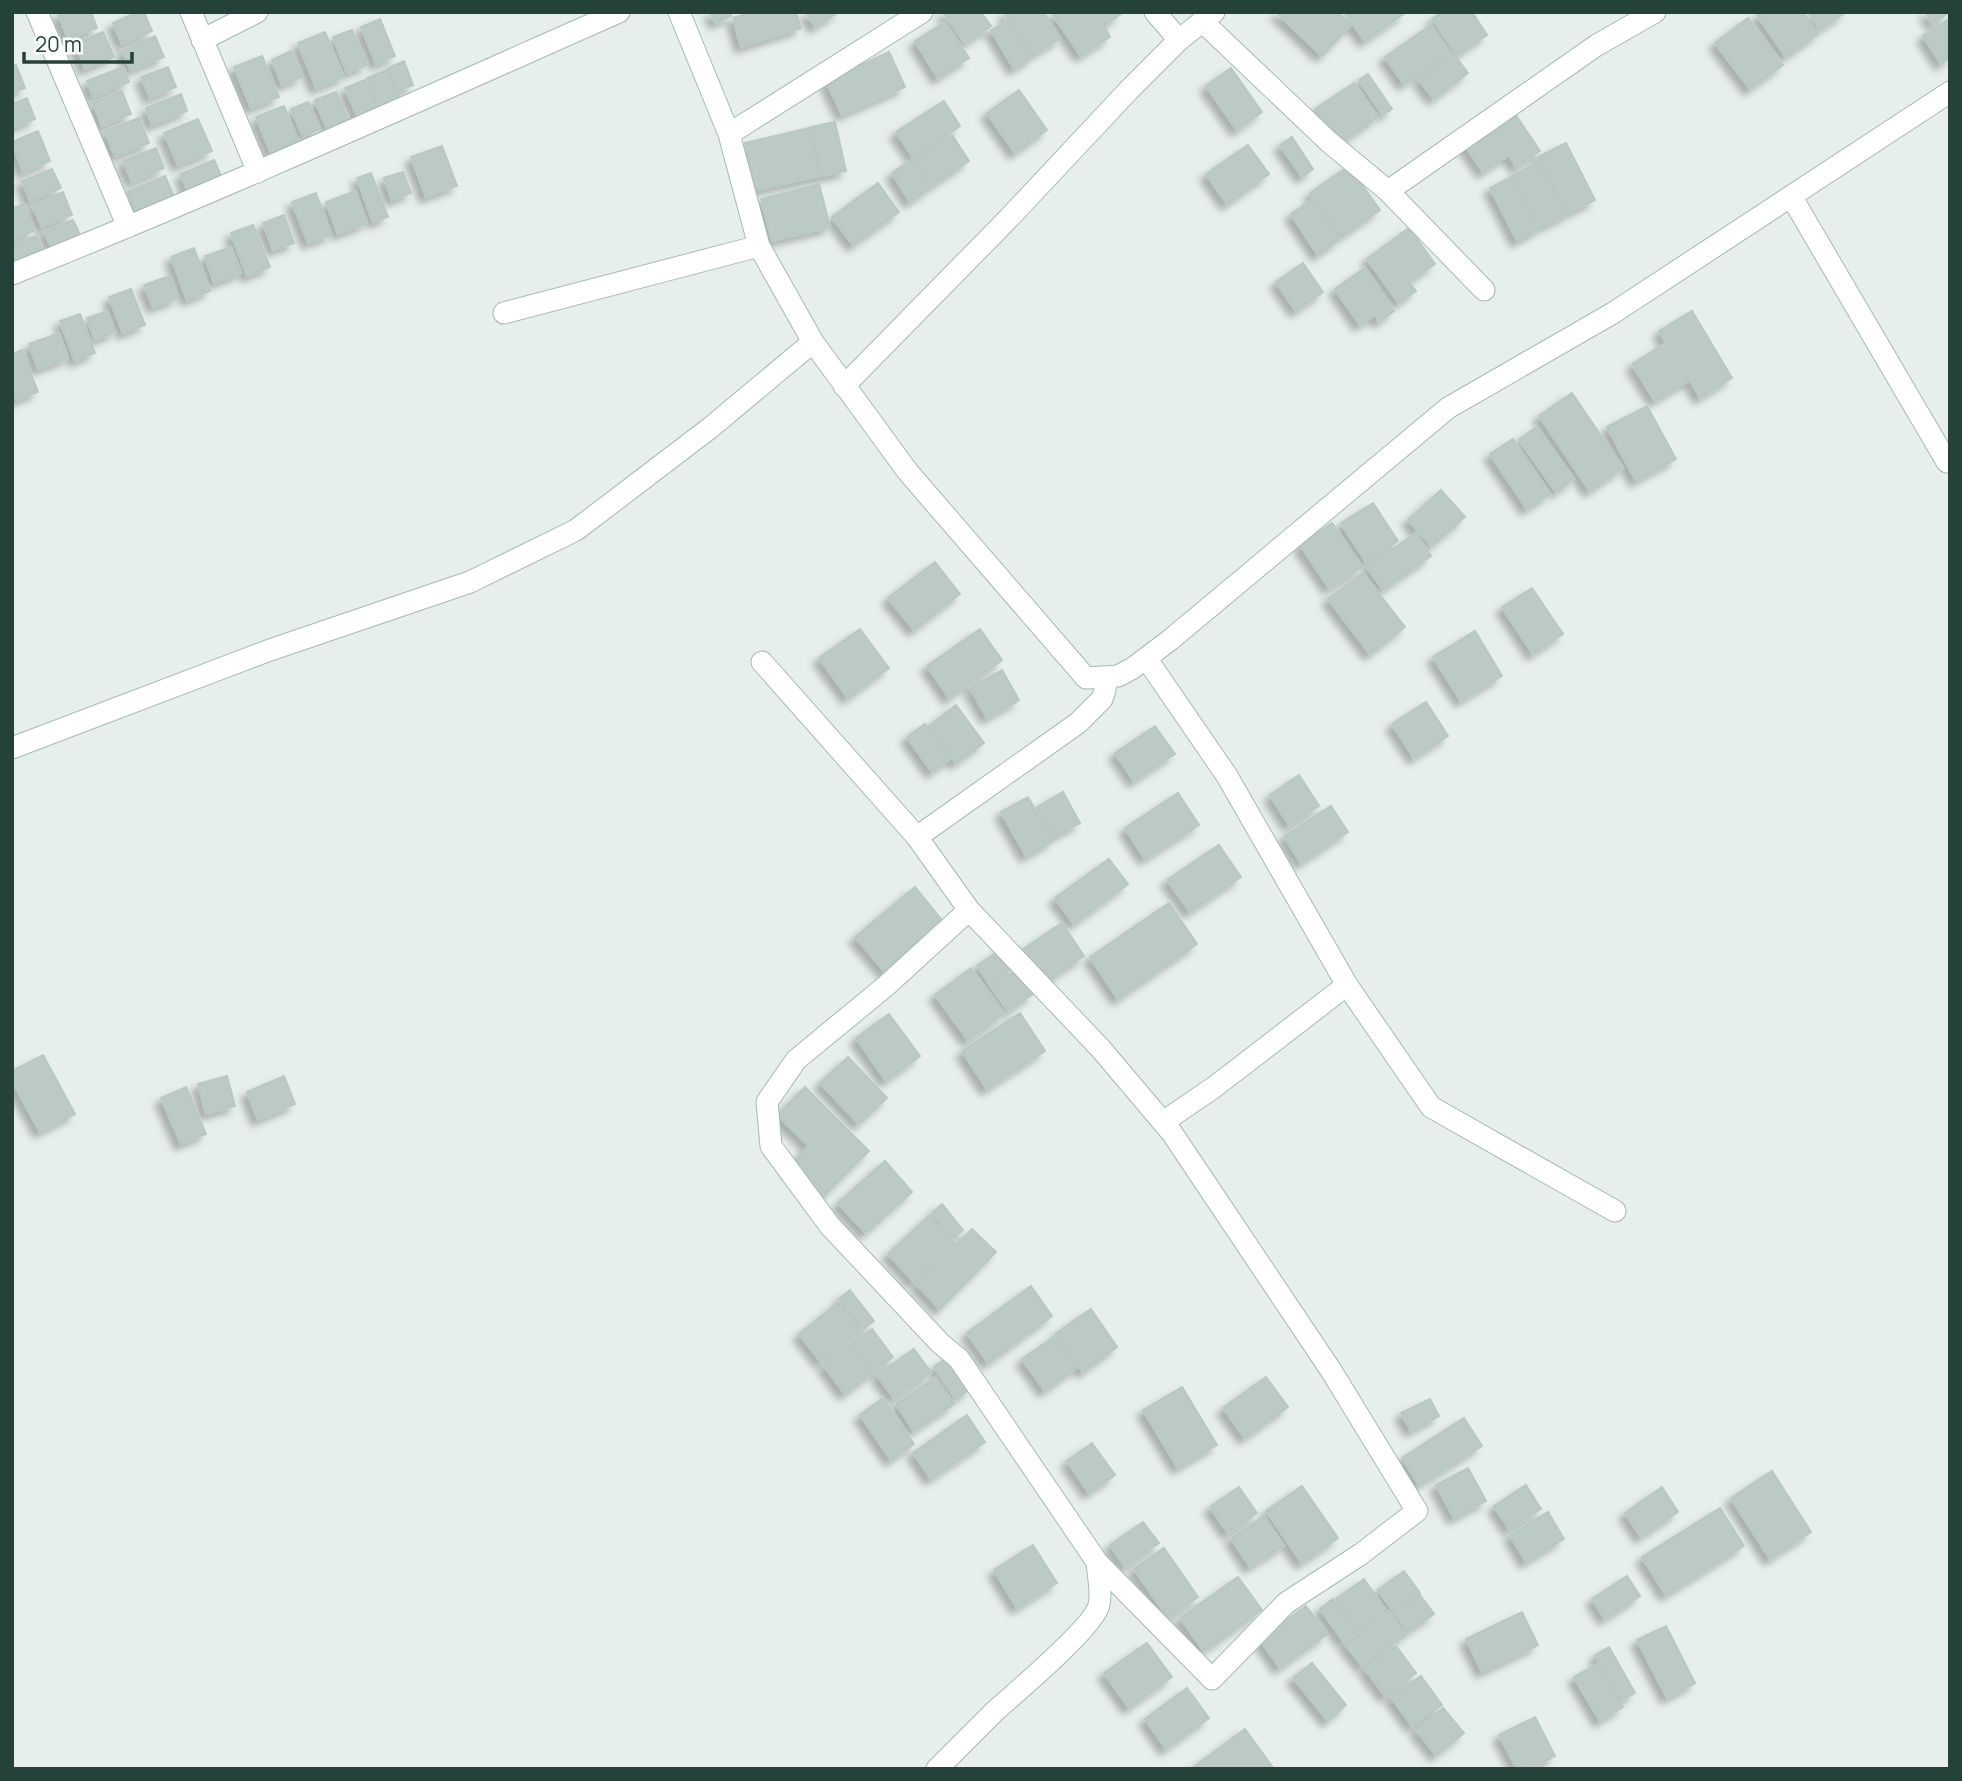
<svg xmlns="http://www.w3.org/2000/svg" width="1962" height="1781" font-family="Manrope,sans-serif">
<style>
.building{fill:#bbcac4;stroke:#b8c9c2;stroke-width:2;filter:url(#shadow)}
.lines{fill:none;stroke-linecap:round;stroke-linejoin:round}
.minor-casing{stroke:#a8b8b2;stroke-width:23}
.minor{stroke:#fff;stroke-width:21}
</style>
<defs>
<filter id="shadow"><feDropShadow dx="-6" dy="6" stdDeviation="3.5" flood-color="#0004"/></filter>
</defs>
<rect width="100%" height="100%" fill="#e6efeb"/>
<!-- building -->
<path class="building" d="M61,12H91L97,28L68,39L58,14Z
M138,12H144L152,31L122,44L113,23Z
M710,12H729L731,16L716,23Z
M752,12H796L801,28L741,47L733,18Z
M806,12H839L815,27Z
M943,12H981L991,26L965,44Z
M1004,12H1044L1060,39L1032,56Z
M1051,12H1120L1121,14L1104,26L1110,37L1081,56Z
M1276,12H1337L1351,25L1322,56Z
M1344,12H1404L1405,13L1365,41Z
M1442,12H1472L1487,35L1457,55L1432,19Z
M1761,12H1803L1818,34L1786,57L1757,15Z
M1808,12H1846L1820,30Z
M1925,12H1949L1933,24Z
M1748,18L1783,65L1750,89L1715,43Z
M1950,18V58L1941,64L1923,36Z
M380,19L395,56L376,64L361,27Z
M1008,20L1031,59L1014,69L991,30Z
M945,22L969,58L938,78L915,41Z
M1431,25L1450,52L1404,84L1385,57Z
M352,30L367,65L347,73L333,37Z
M103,32L114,57L85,69L75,43Z
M325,32L344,77L316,88L298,43Z
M155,36L164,57L131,70L122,50Z
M291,51L302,77L282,85L272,60Z
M889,52L905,87L842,115L826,81Z
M1453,53L1468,73L1434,99L1419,80Z
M262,56L279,97L251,108L234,67Z
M404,61L413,85L398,91L388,68Z
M16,65L25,88L12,93V66Z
M123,67L129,82L93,97L87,81Z
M168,67L176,87L150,98L141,77Z
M1231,68L1262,112L1237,130L1206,86Z
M387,70L399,99L379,108L367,78Z
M1368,74L1392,109L1383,115L1359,80Z
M365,80L378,110L358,118L345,88Z
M1354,83L1378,117L1340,144L1315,109Z
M1019,90L1047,130L1015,153L987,113Z
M122,91L131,114L102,126L93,103Z
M336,92L348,120L327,129L315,100Z
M181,94L187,111L152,125L146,108Z
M27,98L35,119L12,128V104Z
M944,101L960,126L913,157L896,132Z
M308,102L320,129L303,136L291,109Z
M284,106L298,141L271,153L256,117Z
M1511,108L1540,151L1516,167L1509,155L1483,172L1462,141Z
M139,118L149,143L115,156L105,131Z
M198,119L212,151L178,165L164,133Z
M835,122L846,171L822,176L811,127Z
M809,128L820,176L756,190L745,143Z
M38,131L50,161L23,172L12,142Z
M952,135L969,161L932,186L915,161Z
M1292,137L1313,169L1302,177L1280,145Z
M1566,143L1595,200L1567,214L1538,157Z
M1248,145L1269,174L1227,204L1206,174Z
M442,146L457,186L426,197L411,157Z
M156,148L164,168L132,182L123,161Z
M214,160L222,178L188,192L181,174Z
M912,160L930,188L910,202L892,173Z
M1538,162L1566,215L1540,228L1512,176Z
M1349,166L1380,210L1341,237L1310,193Z
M52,169L61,188L30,201L22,181Z
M403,172L411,193L392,200L384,178Z
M371,173L388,217L373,222L357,178Z
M165,176L175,199L137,215L127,192Z
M1511,177L1538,230L1517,241L1490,188Z
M878,183L899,212L853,245L832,217Z
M819,184L830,227L772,241L761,199Z
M355,191L367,223L338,234L326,202Z
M63,192L72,215L42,227L32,205Z
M316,193L331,235L308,243L292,202Z
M1312,200L1339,240L1318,255L1291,214Z
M23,204L34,231L12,240V209Z
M284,215L294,243L273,250L263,223Z
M73,220L81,237L52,249L44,231Z
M253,225L270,267L247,276L231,233Z
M1409,228L1435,264L1409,282L1416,291L1399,303L1367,259Z
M36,236L43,251L15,262L12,255V245Z
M231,247L241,273L214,283L205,256Z
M194,248L210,291L187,300L171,257Z
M1303,263L1323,292L1296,311L1276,282Z
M1365,268L1394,311L1379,322L1375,315L1360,325L1335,289Z
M170,276L178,298L153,307L144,285Z
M131,289L145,325L123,333L109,297Z
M107,311L115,332L95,340L87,318Z
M1692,311L1732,378L1700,398L1690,380L1655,401L1632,364L1666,343L1659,331Z
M80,314L95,353L75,361L60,321Z
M59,333L68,358L38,369L29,344Z
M22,350L38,392L17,400L12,387V354Z
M1572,393L1623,468L1590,491L1539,416Z
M1647,406L1676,459L1636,481L1607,427Z
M1536,427L1574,479L1556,492L1519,440Z
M1513,439L1550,494L1527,509L1490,454Z
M1441,490L1465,517L1432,546L1408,520Z
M1373,503L1398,541L1366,562L1341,523Z
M1332,523L1362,567L1329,588L1300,545Z
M1416,533L1431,556L1383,590L1367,567Z
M935,562L960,594L914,630L888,598Z
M1363,573L1405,627L1370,654L1328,599Z
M1532,588L1563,634L1533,654L1502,607Z
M860,629L889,668L848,698L819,658Z
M980,629L1002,660L949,698L927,666Z
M1475,631L1502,676L1461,701L1433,657Z
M1002,670L1019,700L987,718L970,688Z
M1426,702L1448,736L1414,758L1392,724Z
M956,705L984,743L956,763L929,726Z
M925,724L950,759L932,772L907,737Z
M1155,726L1175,754L1134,781L1115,753Z
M1299,775L1319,806L1289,825L1270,795Z
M1063,792L1080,823L1054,837L1037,807Z
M1178,793L1199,825L1145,859L1125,828Z
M1028,797L1053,841L1026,856L1001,812Z
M1331,806L1348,832L1301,863L1284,836Z
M1219,845L1241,877L1190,912L1167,880Z
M1109,859L1128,884L1074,924L1055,898Z
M915,887L945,924L886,973L855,937Z
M1169,903L1197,944L1118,999L1090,957Z
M1062,923L1084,956L1045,983L1022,950Z
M1001,949L1014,967L990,985L977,966Z
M971,968L1004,1013L968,1040L935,995Z
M1016,970L1033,994L1008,1011L991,987Z
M1020,1013L1045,1051L987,1089L962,1051Z
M889,1014L920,1056L886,1081L856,1038Z
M43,1055L75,1114L40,1132L12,1081V1071Z
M848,1057L887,1098L859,1124L820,1083Z
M227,1076L235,1106L206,1114L198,1084Z
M284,1076L295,1104L258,1120L247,1092Z
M186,1087L206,1134L181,1144L161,1098Z
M805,1087L869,1151L821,1199L788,1167L809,1146L777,1115Z
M885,1161L912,1192L866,1233L838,1203Z
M942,1204L963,1230L953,1238L932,1213Z
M929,1216L955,1243L914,1282L888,1254Z
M972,1229L996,1252L940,1309L917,1285Z
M1031,1286L1052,1316L988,1363L967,1333Z
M850,1290L874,1321L863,1329L839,1299Z
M838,1303L860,1330L821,1362L799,1334Z
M1091,1309L1117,1347L1083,1372L1055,1334Z
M872,1329L893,1357L873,1372L852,1343Z
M1054,1337L1076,1368L1045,1391L1022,1359Z
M851,1345L872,1373L845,1394L824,1366Z
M914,1349L931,1372L894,1398L877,1375Z
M948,1357L970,1389L956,1399L934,1367Z
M936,1377L954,1404L914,1431L896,1404Z
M1266,1377L1288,1407L1245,1438L1223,1408Z
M1182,1387L1217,1445L1178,1468L1143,1410Z
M883,1398L914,1444L891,1460L860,1415Z
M1430,1399L1439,1416L1411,1431L1401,1413Z
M967,1415L985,1442L931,1479L913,1453Z
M1464,1418L1482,1446L1419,1485L1402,1458Z
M1092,1443L1115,1475L1089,1493L1067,1461Z
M1468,1468L1486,1501L1454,1518L1436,1485Z
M1772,1471L1811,1532L1770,1559L1731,1498Z
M1526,1485L1541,1509L1509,1529L1494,1506Z
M1302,1486L1338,1538L1302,1563L1266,1511Z
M1239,1487L1257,1513L1228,1533L1210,1507Z
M1662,1487L1678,1512L1641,1537L1625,1513Z
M1720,1508L1744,1546L1666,1595L1642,1557Z
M1548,1512L1564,1539L1526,1562L1510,1535Z
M1264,1516L1284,1546L1250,1567L1231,1538Z
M1143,1522L1159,1543L1125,1567L1110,1545Z
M1033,1545L1057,1583L1017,1608L994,1570Z
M1164,1548L1198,1597L1168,1618L1134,1569Z
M1404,1571L1420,1593L1393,1611L1378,1590Z
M1627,1576L1640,1596L1605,1619L1592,1599Z
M1238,1577L1262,1610L1204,1651L1180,1618Z
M1364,1579L1385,1609L1357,1629L1336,1599Z
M1420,1595L1434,1614L1408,1632L1395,1613Z
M1333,1599L1356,1632L1343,1641L1320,1609Z
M1306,1606L1327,1634L1280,1668L1260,1640Z
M1389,1611L1406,1635L1362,1666L1345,1644Z
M1522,1612L1538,1645L1482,1672L1466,1639Z
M1666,1626L1695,1683L1667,1698L1637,1640Z
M1147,1643L1172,1677L1129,1708L1104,1673Z
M1396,1646L1416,1673L1385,1696L1365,1669Z
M1609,1647L1635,1693L1621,1701L1595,1655Z
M1312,1663L1346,1705L1328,1721L1293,1678Z
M1597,1664L1623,1707L1600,1721L1574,1677Z
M1421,1676L1442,1705L1412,1726L1391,1697Z
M1187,1688L1209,1718L1166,1749L1145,1719Z
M1443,1708L1464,1733L1436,1755L1416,1730Z
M1535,1717L1555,1756L1530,1769H1517L1499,1735Z
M1245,1729L1274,1769H1191Z"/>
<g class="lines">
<!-- minor casing -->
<g class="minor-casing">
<path id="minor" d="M37,12L128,227
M191,12L258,172
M1155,12L1179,40
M1203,22L1329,142L1388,191L1484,290
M202,40L257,12
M729,134L922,12
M1388,191L1597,45L1655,12
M1791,196L1947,462
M12,274C217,192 418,101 619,12
M504,313L759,246
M813,342L908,472L1086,678L1118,676L1133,668L1170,640L1448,408L1613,313L1950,92
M844,386L1009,218L1128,91L1179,40L1214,12
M1146,658L1227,776L1347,985L1431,1107L1615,1211
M762,662L917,837L969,910L1101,1049L1172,1133L1332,1372L1417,1511L1361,1554L1286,1603L1212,1679L1097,1562L959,1359L940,1343L830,1226L771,1146L767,1102L796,1060L887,985L969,910
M12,748L270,650L470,582L576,530L710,428L813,342L759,246L729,134L679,12
M917,837L1078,723L1102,699L1105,690L1106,678
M1163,1122L1213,1088L1347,985
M937,1769C956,1750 975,1731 994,1712C1015,1693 1094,1627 1099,1605C1102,1591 1098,1576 1097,1562"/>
</g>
<!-- minor -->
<use href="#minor" class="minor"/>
</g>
<!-- border -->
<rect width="1962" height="1781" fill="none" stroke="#24423a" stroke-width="28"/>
<!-- scale -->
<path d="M24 52v10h108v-10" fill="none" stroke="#24423a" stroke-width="3.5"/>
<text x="35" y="52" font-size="21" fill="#24423a" stroke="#f7fbf9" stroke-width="5" paint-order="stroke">20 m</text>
</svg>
